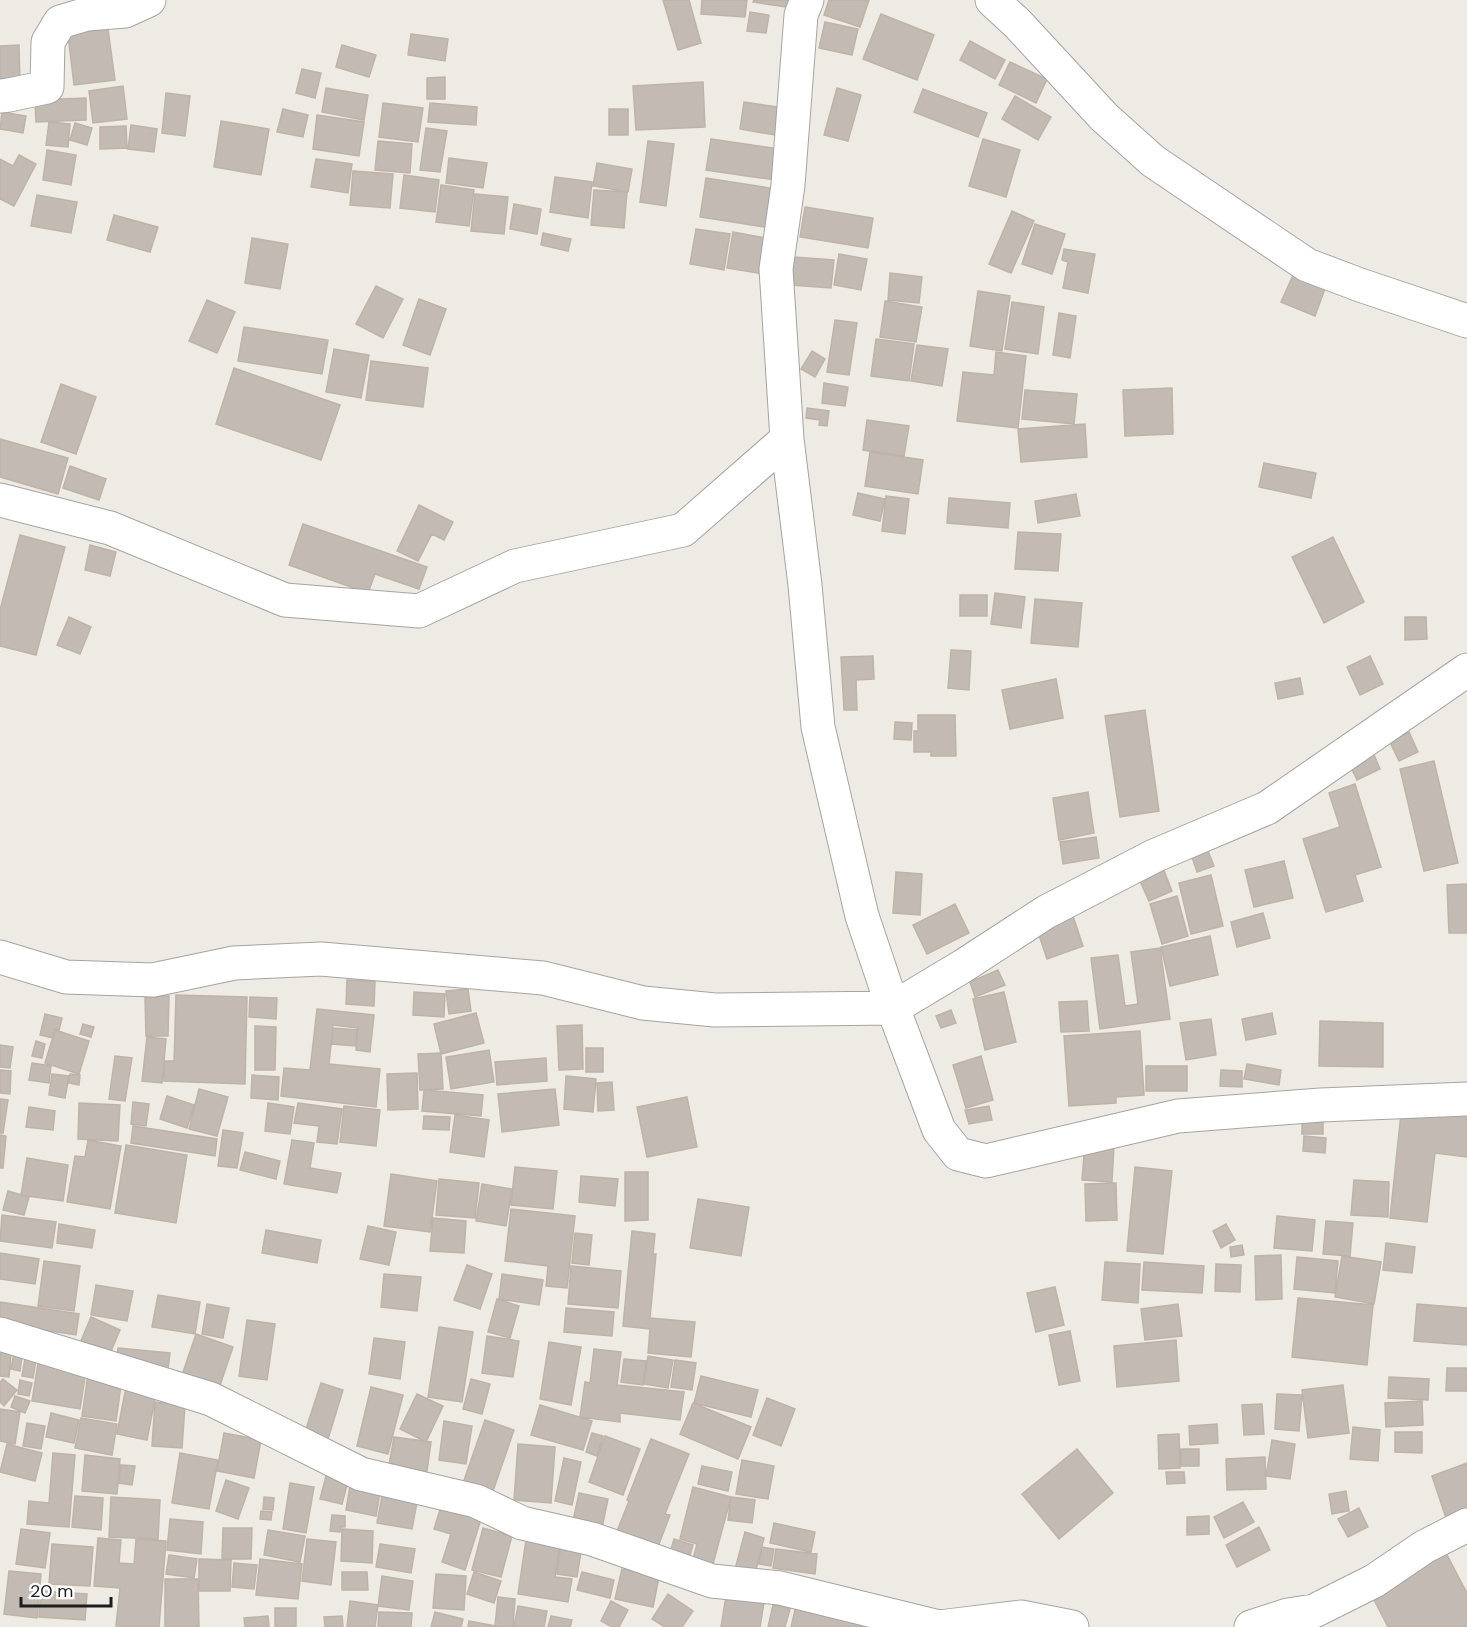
<svg xmlns="http://www.w3.org/2000/svg" width="1467" height="1627" font-family="'DM Sans',sans-serif">
<style>
.building{fill:#c2bab3;stroke:#bfb3a7;stroke-width:1.5}
.lines{fill:none;stroke-linecap:round;stroke-linejoin:round}
.minor-casing{stroke:#a4a4a4;stroke-width:35}
.minor{stroke:#fff;stroke-width:33}
</style>
<rect width="100%" height="100%" fill="#eeebe4"/>
<!-- building -->
<path class="building" d="M663,0H689L701,43L678,50Z
M702,0H747L745,17L701,14Z
M754,0H800L799,9L753,2Z
M829,0H869L860,27L824,15Z
M750,12L769,15L766,33L747,31Z
M881,14L934,35L917,80L863,59Z
M107,22L115,80L74,85L67,27Z
M825,22L858,29L852,55L819,48Z
M411,34L448,39L445,61L408,55Z
M970,41L1005,60L995,79L960,60Z
M19,45L20,83H0V46Z
M342,45L376,55L369,77L336,67Z
M1010,62L1047,79L1036,103L999,85Z
M302,69L321,73L315,98L296,93Z
M445,77V99H427V78Z
M703,82L705,127L636,130L633,86Z
M123,86L127,119L93,123L89,91Z
M326,88L368,95L364,120L322,112Z
M837,88L861,95L848,141L824,135Z
M923,89L987,113L978,137L914,112Z
M166,93L190,96L185,136L162,133Z
M1015,96L1051,117L1038,140L1002,119Z
M86,98V120L36,122L35,100Z
M744,102L790,109L786,137L740,129Z
M383,103L423,108L418,142L379,137Z
M430,103L477,107L476,125L428,122Z
M283,109L308,115L303,137L277,132Z
M609,109H628V135H609Z
M2,112L26,116L23,133L0,129Z
M317,115L364,122L359,156L313,149Z
M221,121L269,129L261,175L214,167Z
M49,122L70,124L68,147L46,145Z
M75,123L92,128L87,145L70,140Z
M131,125L157,129L154,152L128,149Z
M126,126L127,148L100,149V127Z
M426,128L447,131L440,172L420,170Z
M711,139L786,150L782,181L706,170Z
M983,139L1020,150L1006,197L969,186Z
M378,141L412,144L410,173L375,170Z
M648,141L674,144L666,206L640,202Z
M47,150L76,155L71,185L43,180Z
M19,155L36,164L14,206L0,199V159L13,166Z
M449,158L487,163L483,188L446,183Z
M316,159L352,164L348,193L311,187Z
M597,163L632,169L628,192L593,186Z
M353,171L393,174L390,208L350,205Z
M404,175L439,180L435,212L400,208Z
M555,177L592,182L588,218L550,212Z
M706,178L776,189L770,228L700,217Z
M441,185L474,190L469,226L436,222Z
M594,190L627,192L624,228L591,225Z
M475,194L508,197L504,234L471,231Z
M37,195L77,202L71,233L31,226Z
M514,204L541,209L537,234L510,229Z
M805,207L873,218L868,248L800,237Z
M1012,211L1034,221L1011,273L989,264Z
M114,215L158,227L150,252L107,240Z
M1035,224L1065,234L1052,274L1022,264Z
M696,229L730,234L724,270L690,264Z
M733,232L770,239L763,274L727,268Z
M543,233L571,239L568,251L541,245Z
M252,238L288,244L280,289L245,283Z
M1064,249L1095,254L1088,293L1063,288L1068,262L1062,260Z
M839,254L867,259L861,290L834,285Z
M793,257L834,260L831,288L791,285Z
M890,273L922,277L919,303L888,300Z
M1294,273L1326,286L1315,316L1281,302Z
M376,286L403,299L383,338L356,324Z
M978,291L1010,296L1002,351L970,346Z
M419,299L446,309L430,355L403,345Z
M207,300L235,312L217,353L189,341Z
M885,301L922,307L916,342L880,337Z
M1012,302L1044,307L1038,354L1005,349Z
M1059,313L1076,316L1070,358L1053,355Z
M835,320L857,323L849,375L827,372Z
M244,327L328,340L322,374L238,361Z
M876,339L914,344L909,381L871,376Z
M917,345L948,349L942,386L911,381Z
M334,349L369,355L361,398L326,392Z
M812,351L825,359L815,377L801,369Z
M996,352L1026,356L1018,428L957,421L963,372L994,375Z
M371,361L428,368L423,407L366,400Z
M234,368L340,405L321,460L216,424Z
M824,383L848,387L845,406L822,403Z
M61,384L96,397L76,454L41,442Z
M1172,388L1173,434L1125,436L1123,390Z
M1025,390L1077,394L1074,424L1022,419Z
M807,408L829,411L827,426L819,425L820,420L806,418Z
M867,420L909,426L904,456L863,450Z
M1085,424L1087,457L1021,462L1018,429Z
M0,439L68,458L58,494L0,477Z
M870,452L923,460L918,494L865,486Z
M1264,463L1316,473L1311,498L1259,487Z
M70,466L106,479L99,500L63,488Z
M858,493L885,499L880,521L853,515Z
M1076,494L1080,516L1038,523L1035,501Z
M886,496L909,499L905,534L882,531Z
M949,498L1010,503L1008,528L947,523Z
M419,505L453,522L444,540L432,534L418,561L397,551Z
M303,524L427,567L419,589L375,574L368,593L289,565Z
M1018,532L1061,534L1058,571L1015,569Z
M20,535L65,547L36,655L0,646V610Z
M1333,537L1364,602L1324,623L1292,557Z
M90,545L116,552L110,576L85,570Z
M995,593L1025,597L1021,628L991,624Z
M960,595H987V616H960Z
M1035,599L1082,603L1078,647L1031,643Z
M69,617L91,627L80,654L57,645Z
M1405,617H1426L1427,639L1405,640Z
M951,650L971,651L969,690L948,688Z
M873,656L874,679L856,680L857,710H844L841,657Z
M1370,656L1383,684L1360,695L1347,667Z
M1300,678L1303,694L1278,699L1275,683Z
M1056,679L1063,718L1010,729L1002,690Z
M1145,710L1159,811L1120,817L1105,716Z
M918,715H955L956,756H931V752H914V731H918Z
M895,722L912,723L911,740L894,739Z
M1409,732L1418,752L1399,761L1390,742Z
M1372,750L1380,769L1357,780L1348,761Z
M1434,761L1458,863L1424,871L1400,769Z
M1355,784L1381,867L1355,875L1363,901L1326,912L1303,839L1340,827L1329,793Z
M1088,792L1094,833L1059,840L1053,798Z
M1096,837L1099,858L1063,864L1060,842Z
M1208,851L1214,866L1197,872L1192,857Z
M1284,861L1293,898L1254,907L1245,870Z
M1163,868L1172,891L1149,901L1139,879Z
M896,872L922,874L920,915L893,913Z
M1211,875L1223,926L1191,934L1179,883Z
M1467,884V933H1449L1447,885Z
M1177,896L1188,936L1162,944L1150,904Z
M955,904L969,933L927,954L913,925Z
M1072,913L1083,946L1047,959L1036,926Z
M1263,913L1270,938L1237,947L1231,922Z
M1210,936L1218,975L1170,986L1161,947Z
M1160,948L1170,1019L1100,1029L1091,958L1118,955L1125,1006L1138,1004L1131,952Z
M998,970L1005,985L975,997L970,982Z
M347,980L375,981L374,1006L346,1004Z
M468,989L471,1011L449,1014L446,991Z
M414,992L445,994L444,1017L413,1015Z
M1004,992L1016,1042L985,1050L973,999Z
M176,995L247,997L245,1084L164,1081V1061H174Z
M169,996L168,1036H146L145,997Z
M250,997L277,998L276,1019L249,1017Z
M1087,1001L1089,1031L1061,1032L1059,1002Z
M317,1009L374,1015L370,1052L356,1050L358,1028L333,1025L329,1064L380,1069L376,1107L281,1096L284,1068L310,1070Z
M951,1010L956,1023L941,1028L936,1016Z
M476,1013L484,1043L441,1054L434,1024Z
M1272,1013L1276,1034L1246,1040L1242,1019Z
M45,1014L62,1018L59,1030L55,1029L53,1038L40,1035Z
M1211,1019L1216,1055L1186,1060L1180,1023Z
M1320,1021L1383,1023V1067L1319,1066Z
M83,1024L94,1027L91,1037L80,1034Z
M582,1025L583,1069L559,1070L557,1026Z
M255,1026L276,1027L275,1070H255Z
M333,1028L357,1030L356,1046L332,1044Z
M55,1030L89,1041L79,1074L45,1063Z
M1140,1031L1144,1095L1116,1097V1103L1069,1106L1064,1036Z
M147,1037L166,1039L162,1083L142,1081Z
M36,1041L45,1044L42,1058L32,1056Z
M0,1045L13,1047L10,1068L0,1067Z
M586,1048H603V1072H586Z
M489,1050L494,1082L451,1089L446,1057Z
M441,1053L443,1089L420,1090L418,1054Z
M115,1056L132,1058L125,1101L109,1099Z
M981,1056L993,1100L966,1108L953,1065Z
M546,1058L547,1081L497,1085L495,1062Z
M32,1063L51,1066L49,1083L29,1080Z
M1247,1064L1281,1070L1279,1085L1244,1079Z
M1146,1066H1187V1091H1146Z
M0,1070L11,1071L10,1094L0,1093Z
M1221,1070L1242,1071V1087L1220,1086Z
M417,1073L418,1109L388,1110L387,1074Z
M52,1074L69,1076L65,1098L49,1095Z
M70,1074L80,1075L79,1085L69,1083Z
M252,1075L279,1077L278,1100L251,1098Z
M566,1076L596,1079L593,1112L564,1109Z
M612,1082L614,1110L598,1111L597,1083Z
M199,1089L228,1097L217,1136L189,1129Z
M555,1089L559,1125L502,1132L498,1094Z
M424,1090L483,1095L481,1116L422,1111Z
M167,1096L194,1105L187,1128L160,1119Z
M687,1097L697,1147L647,1157L637,1107Z
M0,1099L8,1100L3,1133H0Z
M133,1102L149,1104L146,1126L131,1124Z
M79,1103L120,1105L118,1141L78,1139Z
M268,1103L294,1107L290,1134L265,1131Z
M298,1103L342,1109L337,1144L317,1142L319,1126L294,1123Z
M1402,1104L1467,1111V1157L1435,1153L1427,1222L1390,1218Z
M344,1106L380,1110L376,1146L340,1142Z
M989,1106L992,1120L969,1124L965,1110Z
M29,1107L55,1111L53,1130L26,1127Z
M455,1115L489,1120L484,1157L450,1152Z
M424,1116L450,1117L449,1130L423,1129Z
M1302,1121H1323V1134H1302Z
M133,1126L217,1139L215,1156L131,1143Z
M223,1130L243,1133L237,1168L218,1166Z
M0,1135L6,1136L3,1168H0Z
M1304,1136L1326,1138L1325,1153L1303,1151Z
M88,1140L121,1146L110,1209L67,1202L75,1156L85,1157Z
M292,1140L314,1143L310,1168L341,1173L337,1193L284,1184Z
M1085,1143L1114,1145L1112,1182L1082,1180Z
M126,1145L187,1155L176,1223L115,1213Z
M245,1152L280,1161L276,1179L240,1170Z
M27,1158L68,1165L63,1201L21,1195Z
M515,1167L557,1171L553,1209L511,1205Z
M1135,1167L1172,1171L1163,1254L1127,1251Z
M625,1172H648V1220L625,1221Z
M391,1174L437,1181L430,1232L384,1226Z
M581,1176L618,1179L615,1206L579,1202Z
M439,1179L479,1183L475,1218L436,1215Z
M1354,1180L1389,1182L1388,1217L1351,1215Z
M1116,1183L1117,1220L1086,1221L1085,1184Z
M482,1184L512,1189L506,1226L476,1221Z
M8,1191L29,1197L24,1215L3,1210Z
M698,1199L749,1207L741,1256L690,1248Z
M511,1209L575,1216L567,1288L546,1286L548,1266L505,1261Z
M2,1215L56,1222L52,1248L0,1241Z
M1277,1216L1315,1220L1312,1251L1274,1248Z
M433,1218L466,1221L464,1253L430,1251Z
M1326,1221L1353,1223L1350,1256L1323,1254Z
M59,1224L95,1230L92,1248L57,1243Z
M1226,1224L1235,1240L1221,1248L1213,1231Z
M368,1226L396,1232L389,1265L360,1259Z
M266,1230L321,1240L317,1263L262,1253Z
M632,1231L655,1234L653,1254H656L650,1318L695,1322L691,1357L648,1353L650,1329L623,1326Z
M575,1233L592,1235L589,1265L572,1263Z
M1386,1243L1415,1247L1412,1273L1383,1270Z
M1242,1245L1244,1255L1231,1257L1230,1247Z
M0,1253L39,1259L35,1284L0,1279Z
M1281,1255L1282,1299L1256,1300L1255,1256Z
M1342,1256L1381,1262L1374,1304L1335,1297Z
M1297,1257L1338,1261L1335,1293L1294,1289Z
M44,1261L80,1266L74,1311L38,1306Z
M1105,1262L1140,1264L1138,1303L1102,1300Z
M1144,1262L1204,1266L1202,1293L1142,1290Z
M1216,1264L1241,1265L1240,1292L1215,1291Z
M467,1265L492,1274L480,1309L454,1300Z
M571,1266L621,1271L618,1308L568,1304Z
M384,1274L421,1277L417,1311L381,1307Z
M502,1274L543,1280L539,1305L499,1299Z
M96,1285L133,1291L127,1321L91,1315Z
M1055,1287L1064,1325L1036,1332L1027,1293Z
M158,1295L200,1302L195,1334L152,1327Z
M1298,1298L1373,1305L1367,1365L1292,1357Z
M497,1299L519,1306L510,1338L488,1332Z
M0,1302L79,1314L76,1335L0,1323Z
M207,1304L229,1308L223,1338L202,1334Z
M1178,1304L1182,1336L1145,1340L1141,1309Z
M1417,1304L1467,1308V1345L1414,1341Z
M566,1308L614,1312L612,1336L564,1332Z
M91,1317L120,1330L109,1356L80,1343Z
M247,1320L275,1324L267,1380L239,1376Z
M439,1327L473,1332L462,1402L428,1397Z
M1070,1331L1080,1381L1059,1385L1049,1335Z
M196,1334L233,1347L218,1391L181,1378Z
M487,1336L519,1341L513,1377L482,1373Z
M374,1338L405,1342L400,1379L369,1374Z
M1176,1340L1179,1381L1117,1387L1114,1346Z
M0,1342L12,1343L9,1377L0,1376Z
M549,1342L581,1347L571,1405L540,1399Z
M15,1348L23,1350L20,1371L11,1369Z
M118,1348L170,1353L168,1369L116,1364Z
M594,1349L621,1352L617,1385L684,1392L680,1420L620,1413V1422L580,1417L585,1382L590,1383Z
M26,1352L37,1354L33,1378L22,1376Z
M648,1356L673,1360L668,1388L644,1384Z
M624,1359L646,1361L643,1385L621,1382Z
M675,1360L696,1363L692,1390L671,1387Z
M38,1363L86,1371L80,1409L32,1401Z
M1447,1368H1467V1391H1446Z
M88,1374L122,1379L116,1421L82,1416Z
M701,1376L758,1390L751,1417L694,1403Z
M1389,1377L1429,1379L1428,1400L1388,1398Z
M3,1379L17,1390L4,1406L0,1402V1382Z
M471,1379L490,1384L482,1414L463,1409Z
M20,1380L32,1383L29,1396L18,1394Z
M321,1383L343,1390L328,1439L305,1432Z
M1343,1385L1349,1433L1308,1438L1302,1390Z
M126,1387L156,1394L147,1440L117,1434Z
M371,1387L403,1395L388,1454L357,1446Z
M417,1394L443,1406L426,1442L400,1429Z
M1277,1394L1302,1395L1299,1431L1275,1429Z
M15,1396L30,1401L25,1413L11,1407Z
M767,1398L795,1409L781,1446L753,1435Z
M1422,1401L1423,1425L1386,1427L1385,1403Z
M155,1402L185,1405L182,1448L152,1446Z
M693,1403L751,1427L738,1459L680,1434Z
M1262,1404L1264,1434L1244,1435L1242,1405Z
M540,1405L592,1421L583,1450L531,1435Z
M0,1409L20,1412L15,1444L0,1441Z
M51,1413L79,1420L74,1443L46,1437Z
M81,1418L117,1424L112,1455L75,1448Z
M485,1420L514,1430L491,1497L462,1486Z
M444,1421L472,1426L466,1464L439,1460Z
M27,1423L45,1426L41,1449L23,1446Z
M1217,1424L1218,1443L1190,1445L1189,1426Z
M1353,1427L1380,1430L1378,1461L1350,1459Z
M1395,1432H1422V1453L1395,1452Z
M224,1433L261,1440L254,1478L217,1471Z
M592,1433L603,1436L597,1456L586,1452Z
M1179,1434L1180,1468L1159,1469L1158,1435Z
M605,1436L640,1449L623,1495L589,1482Z
M394,1437L431,1442L427,1471L389,1465Z
M651,1439L689,1454L665,1514L670,1515L656,1552L615,1536L629,1501L627,1500Z
M1272,1440L1295,1444L1290,1479L1266,1476Z
M7,1444L42,1453L35,1481L0,1472Z
M518,1444L555,1447L551,1503L514,1500Z
M1077,1449L1113,1493L1059,1539L1022,1494Z
M1181,1449H1199V1466H1181Z
M53,1453L75,1455L69,1527L27,1524L29,1501L49,1503Z
M180,1453L218,1460L209,1509L172,1503Z
M85,1455L120,1459L117,1494L82,1491Z
M1265,1457L1266,1489L1227,1490L1226,1459Z
M564,1458L581,1462L572,1505L555,1501Z
M742,1460L774,1466L768,1499L736,1494Z
M1467,1463V1511L1446,1518L1432,1476Z
M121,1465L135,1466L132,1485L119,1483Z
M702,1466L732,1472L728,1491L698,1484Z
M1166,1472H1184L1185,1483L1167,1484Z
M326,1476L348,1481L342,1504L320,1499Z
M226,1480L249,1488L238,1519L216,1511Z
M351,1480L381,1486L376,1516L346,1510Z
M290,1483L314,1487L306,1533L283,1529Z
M693,1487L731,1497L713,1564L693,1559L697,1544L680,1539Z
M1346,1491L1349,1511L1332,1514L1329,1494Z
M579,1493L608,1499L602,1528L573,1521Z
M75,1496L103,1498L101,1530L72,1527Z
M382,1496L417,1502L412,1529L377,1523Z
M111,1497L160,1500L158,1539L109,1537Z
M264,1497L274,1498L273,1510L263,1509Z
M731,1497L755,1500L752,1523L728,1520Z
M443,1500L483,1513L465,1570L442,1562L451,1534L434,1529Z
M1243,1502L1254,1522L1224,1538L1214,1517Z
M1359,1508L1368,1527L1348,1537L1338,1519Z
M261,1511L272,1512L271,1520L260,1519Z
M332,1515L345,1516V1527H341L340,1532L330,1531Z
M1209,1516V1534L1187,1535V1517Z
M170,1519L203,1522L201,1554L167,1550Z
M774,1523L815,1532L811,1552L770,1543Z
M1259,1527L1270,1550L1237,1567L1226,1545Z
M223,1528H252L251,1559H222Z
M483,1528L512,1536L501,1577L472,1570Z
M21,1529L50,1533L45,1568L16,1564Z
M342,1529L373,1531L372,1563L341,1561Z
M268,1530L305,1536L300,1562L264,1555Z
M745,1532L764,1538L754,1578L734,1573Z
M527,1533L561,1538L555,1577L572,1579L568,1602L518,1594Z
M98,1538L121,1540L119,1563L134,1564L136,1539L166,1541L159,1627L116,1626L120,1588L94,1586Z
M307,1539L336,1542L331,1585L302,1581Z
M674,1539L693,1545L687,1565L668,1560Z
M561,1543L582,1546L577,1577L557,1574Z
M52,1544L93,1547L90,1586L49,1584Z
M380,1544L415,1549L411,1573L376,1567Z
M762,1547L774,1549L771,1566L759,1564Z
M776,1549L817,1554L815,1574L773,1568Z
M1446,1553L1467,1593V1627H1388L1371,1594Z
M169,1555L197,1559L194,1578L166,1574Z
M199,1559L231,1560L230,1591H199Z
M260,1559L302,1564L298,1599L256,1595Z
M234,1563L257,1565L254,1589L232,1587Z
M622,1569L659,1577L653,1607L615,1599Z
M9,1571L41,1574L37,1618L4,1614Z
M342,1572H367L368,1590H342Z
M474,1572L501,1581L494,1603L467,1594Z
M582,1572L614,1580L610,1598L577,1590Z
M436,1574L466,1576L464,1610L433,1608Z
M382,1576L413,1581L409,1610L378,1606Z
M165,1579H198L199,1627H165Z
M727,1590L765,1596L760,1627H721Z
M41,1591L87,1594L85,1620L39,1617Z
M668,1594L693,1611L682,1627H665L652,1619Z
M498,1597L515,1599L513,1627L495,1626Z
M350,1601L378,1605L375,1627H347Z
M611,1601L628,1610L619,1627H612L601,1621Z
M773,1605L790,1609L785,1627H768Z
M518,1606L547,1611L544,1627H514Z
M796,1606L864,1623L863,1627H791Z
M275,1608H296V1627H275Z
M379,1612L412,1613L411,1627H378Z
M435,1612L463,1619L461,1627H431Z
M268,1616L269,1627H245L244,1618Z
M342,1616L343,1627H325L324,1617Z
M551,1616L572,1620L570,1627H548Z
M469,1621L501,1627H468Z"/>
<g class="lines">
<!-- minor casing -->
<g class="minor-casing">
<path id="minor" d="M807,0L801,15L788,185L776,269L787,439L805,585L818,727L862,916L893,1008L939,1130L958,1154L986,1161L1178,1116L1321,1105L1467,1099
M992,0L1017,23L1104,117L1153,161L1307,265L1360,285L1467,321
M0,96L9,95L47,87L48,42L60,22L87,14L125,11L149,0
M0,500L110,528L285,600L419,611L515,566L683,530L787,439
M0,957L66,977L153,980L234,963L321,959L543,978L643,1003L715,1010L893,1008L963,966L1046,912L1154,856L1267,808L1467,670
M0,1334L211,1399L361,1474L476,1501L522,1523L592,1539L712,1581L780,1588L939,1627
M939,1627L1021,1617L1072,1627
M1251,1627L1288,1615L1314,1611L1374,1581L1424,1547L1467,1525"/>
</g>
<!-- minor -->
<use href="#minor" class="minor"/>
</g>
<!-- scale -->
<path d="M21 1597v9h90v-9" fill="none" stroke="#1d1d1d" stroke-width="3"/>
<text x="30" y="1597" font-size="18" fill="#1d1d1d" stroke="#ffffff" stroke-width="4.5" paint-order="stroke">20 m</text>
</svg>
